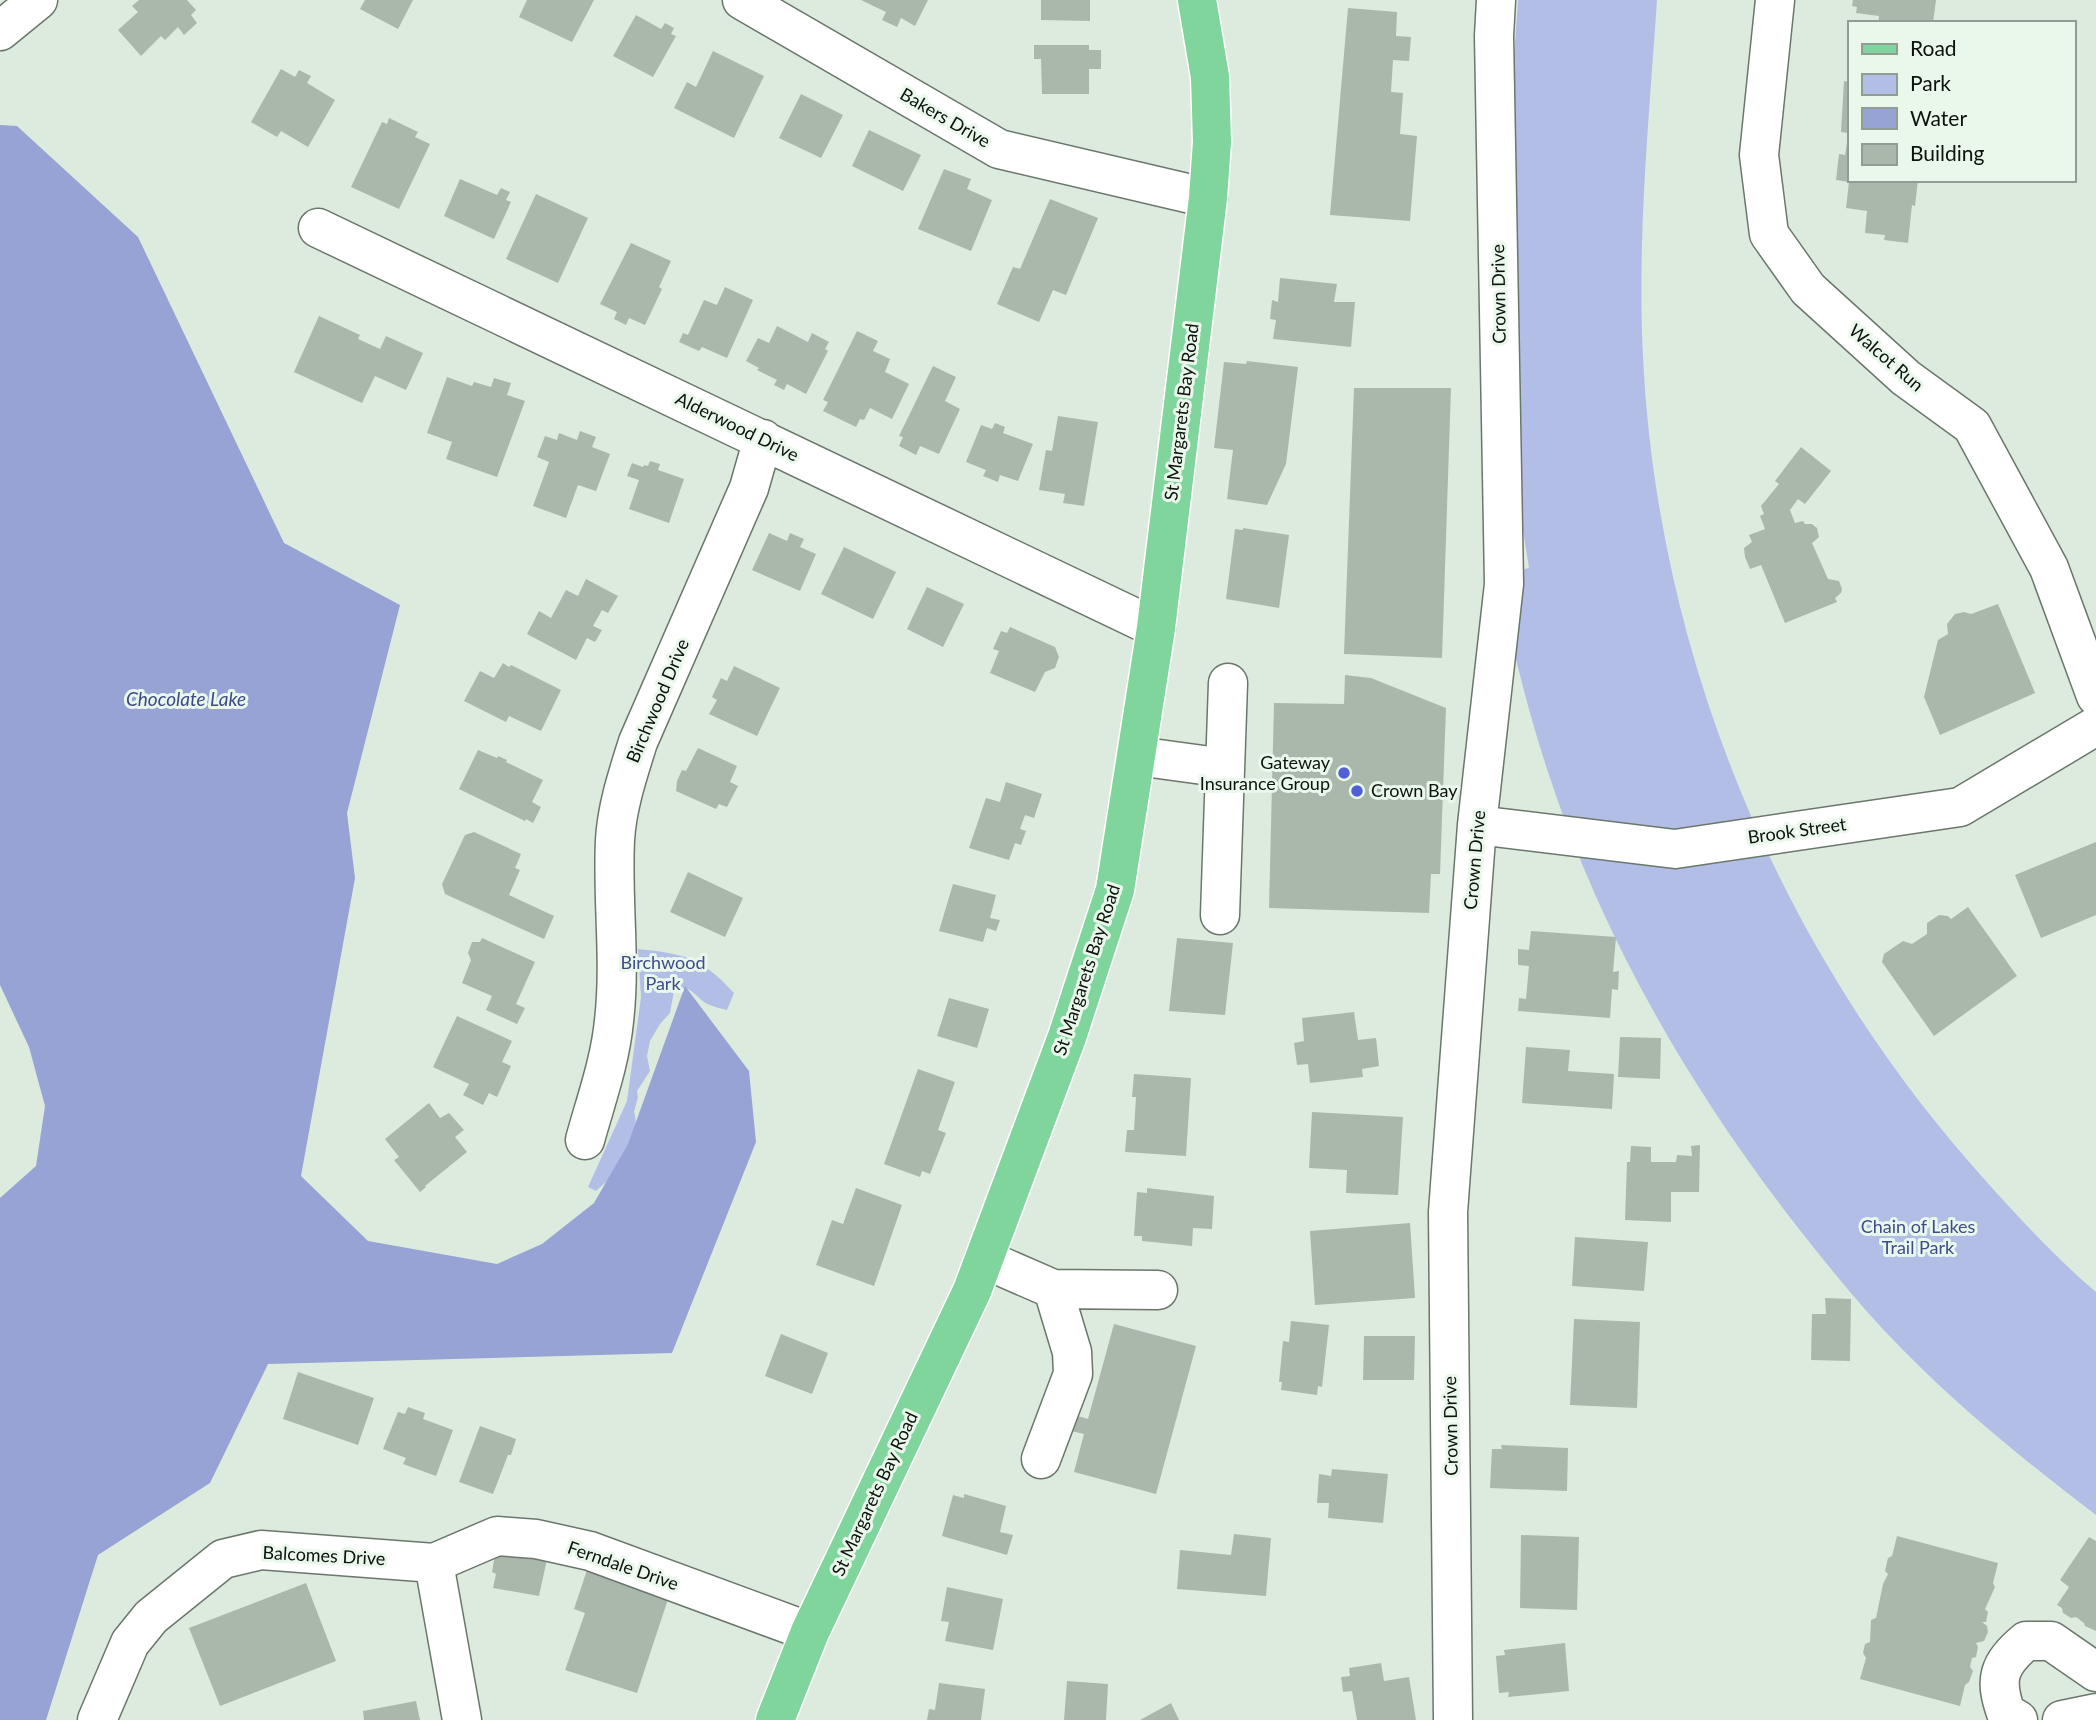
<svg xmlns="http://www.w3.org/2000/svg" width="2096" height="1720" font-family="Lato,sans-serif">
<style>
.green{fill:#b3bee7}
.water{fill:#96a3d4}
.building{fill:#aab8ac}
.lines{fill:none;stroke-linecap:round;stroke-linejoin:round}
.minor-casing{stroke:#6a776b;stroke-width:41}
.major-casing{stroke:#fff;stroke-width:41}
.minor{stroke:#fff;stroke-width:38}
.major{stroke:#7fd59b;stroke-width:38}
.poi-dot{fill:#5160d6;stroke:#e9f8eb;stroke-width:2.5}
.labels{text-anchor:middle;stroke-width:6;stroke-linejoin:round;paint-order:stroke}
.street-label{font-size:18px;fill:#0d120d;stroke:#e9f8eb}
.poi-label{font-size:18px;fill:#0d120d;stroke:#e9f8eb;text-anchor:end}
.park-label{font-size:18px;fill:#404c8a;stroke:#e9f8eb}
.water-label{font-size:19px;font-style:italic;fill:#3f4a89;stroke:#e9f8eb}
</style>
<rect width="100%" height="100%" fill="#dcebde"/>
<!-- green -->
<path class="green" d="M1518,0H1657C1649,119 1637,238 1643,357C1658,661 1782,955 1985,1180C2020,1219 2056,1258 2096,1292V1515C2029,1464 1963,1411 1904,1351C1866,1313 1833,1272 1799,1229C1691,1091 1601,936 1547,769C1526,705 1511,640 1496,575L1529,568L1516,487L1507,156Z
M638,949C685,954 701,957 734,993L727,1010C719,1008 710,1006 704,1002C693,994 689,983 674,991L670,1013L660,1024L650,1041L647,1056L650,1071L637,1091L638,1097L634,1112C640,1128 628,1157 617,1171C612,1178 603,1184 596,1191L588,1187L627,1101L641,997Z"/>
<!-- water -->
<path class="water" d="M0,125L17,126L138,237L284,543L400,605L347,813L355,878L301,1176L368,1241L497,1264L542,1244L594,1203L628,1144L685,986L749,1071L756,1142L672,1353L268,1364L210,1483L98,1555L46,1720H0V1198L36,1166L45,1106L29,1047L0,985Z"/>
<!-- building -->
<path class="building" d="M139,0H187L196,10L191,15L197,23L184,35L178,27L165,40L161,36L141,56L118,30L138,12L132,6Z
M365,0H413L398,29L360,9Z
M527,0H594L572,42L519,17Z
M861,0H928L915,26L901,18L897,27L882,20L886,12Z
M1041,0H1090V21L1041,20Z
M1853,0H1936L1933,23H1878L1879,16L1856,13L1857,7L1852,6Z
M1348,8L1397,12L1396,36L1411,37L1409,61L1393,60L1391,92L1403,93L1400,134L1417,136L1410,221L1330,215Z
M636,15L661,29L665,23L674,28L671,34L676,36L653,77L613,56Z
M1034,45H1089V50H1101V69H1089V94H1042L1041,59H1034Z
M713,51L764,76L734,138L674,108L687,82L696,87Z
M281,69L295,77L299,70L311,76L307,83L335,100L308,147L281,131L277,137L251,122Z
M1844,81L1849,82V133L1841,132Z
M801,94L843,115L821,158L779,138Z
M389,118L418,132L415,137L430,144L399,209L351,187L382,122L387,124Z
M869,130L921,155L903,191L852,166Z
M1848,137L1849,180H1918L1915,206L1912,205L1908,243L1884,240L1885,235L1865,233L1867,211L1846,208L1849,182L1836,180L1839,154L1845,155Z
M944,169L971,179L967,189L992,200L971,251L918,229Z
M460,179L497,195L501,188L510,192L506,200L511,202L494,239L444,216Z
M536,194L588,218L558,283L506,259Z
M1050,199L1098,218L1066,295L1053,290L1039,322L997,304L1013,267L1020,269Z
M631,243L671,261L659,287L662,289L645,325L629,318L626,325L614,319L617,312L600,304Z
M1280,278L1337,284L1334,302H1355L1351,347L1273,339L1276,320L1270,319L1272,300L1278,302Z
M725,287L753,300L727,358L702,347L699,351L679,342L683,333L688,335L704,300L717,305Z
M319,316L360,335L358,339L380,349L386,336L423,353L406,390L375,376L362,403L294,372Z
M777,326L808,342L812,333L829,342L825,349L828,351L806,394L787,384L784,390L774,385L777,380L757,370L759,368L746,361L758,338L769,343Z
M857,331L878,341L873,351L890,359L885,372L909,384L892,419L870,408L864,420L860,419L856,427L823,411L828,402L823,400Z
M1247,361L1298,367L1286,464L1267,505L1227,499L1233,450L1214,448L1224,362L1246,364Z
M933,366L956,377L945,401L960,409L939,454L920,446L916,455L899,446L903,437L899,436Z
M447,377L472,386L474,382L491,387L494,378L511,383L507,395L525,401L497,477L446,459L452,442L427,433Z
M1354,388H1451L1442,658L1344,654Z
M1058,416L1098,422L1084,506L1063,503L1065,494L1039,490L1046,450L1052,451Z
M995,423L1005,427L1003,433L1033,444L1018,481L1000,475L998,482L983,476L986,470L966,462L981,425L992,429Z
M580,431L596,437L592,447L610,454L596,491L578,485L566,518L533,506L549,462L537,457L545,436L557,440L559,433L577,440Z
M1801,447L1831,471L1805,504L1798,499L1790,510L1795,523L1803,521L1805,524H1812L1817,528L1819,537L1812,543L1828,579L1839,581L1842,589L1841,593L1835,598L1837,602L1785,623L1761,565L1750,569L1745,557L1744,548L1752,542L1749,535L1765,529L1760,516L1764,514L1761,506L1779,484L1775,481Z
M650,461L660,464L658,470L684,479L669,523L629,509L639,480L627,476L632,463L643,467L644,465L648,466Z
M1243,528L1289,535L1279,608L1226,599L1235,529L1243,530Z
M769,533L787,541L790,533L804,539L800,547L816,554L800,591L752,570Z
M844,547L896,572L873,619L821,594Z
M586,579L618,596L608,613L602,610L593,626L602,630L595,642L587,638L576,660L527,634L539,611L551,618L566,590L578,596Z
M927,587L964,604L943,647L907,629Z
M1998,604L2035,693L1940,735L1924,697L1938,640L1948,634L1947,624L1955,614L1964,612L1971,614Z
M1010,627L1055,647L1059,657L1055,668L1045,672L1035,692L990,673L999,651L993,649L1001,631L1007,633Z
M503,663L509,667L511,665L561,690L541,731L509,716L506,722L464,701L480,671L494,678Z
M734,666L780,688L757,736L709,714L717,700L712,697L721,678L727,681Z
M1345,675L1371,678L1446,708L1440,874H1431L1429,913L1269,908L1274,703L1344,704Z
M698,748L737,766L730,782L738,786L727,807L719,804L716,809L676,791L677,781L682,770L686,771Z
M478,750L497,758L498,756L507,760L506,762L543,780L532,802L541,807L533,823L526,819L525,821L459,789Z
M1006,782L1042,794L1034,818L1025,815L1020,829L1026,831L1021,845L1015,843L1009,860L969,848L986,798L1000,802Z
M474,832L521,854L515,868L520,870L509,895L554,916L544,939L445,894L442,884L465,835Z
M2096,842V915L2041,938L2015,875Z
M688,872L743,898L725,937L670,912Z
M953,884L996,895L990,918L1000,920L996,931L987,928L983,942L939,931Z
M1968,907L2017,976L1934,1036L1882,962L1884,954L1903,941L1912,944L1927,934V923L1939,915L1948,916L1951,919Z
M1531,931L1616,937L1613,972L1619,971L1618,990L1612,989L1610,1018L1518,1011L1519,998L1526,999L1529,966L1518,965V949L1529,950Z
M482,938L535,962L516,1004L525,1008L517,1024L486,1010L492,996L462,983L471,960L468,953L472,942H480Z
M1177,938L1233,943L1225,1015L1169,1011Z
M949,998L989,1009L977,1048L937,1036Z
M1354,1012L1358,1040L1376,1038L1379,1066L1362,1069L1363,1077L1310,1083L1308,1064L1297,1065L1294,1043L1304,1041L1302,1018Z
M457,1016L512,1041L502,1062L511,1066L497,1097L489,1093L483,1105L463,1095L469,1084L433,1067Z
M1620,1037L1661,1038L1660,1079L1618,1077Z
M1526,1047L1570,1050L1568,1071L1614,1074L1612,1109L1522,1103Z
M918,1069L955,1082L938,1130L946,1133L930,1174L922,1171L920,1177L884,1164Z
M1134,1074L1191,1078L1186,1156L1125,1152L1127,1130H1134L1136,1097H1132Z
M429,1103L440,1118L449,1113L464,1130L455,1137L467,1152L425,1186L426,1187L420,1192L394,1160L399,1157L385,1139Z
M1312,1112L1403,1117L1398,1195L1346,1193L1347,1170L1309,1168Z
M1700,1145L1699,1192H1671V1222L1625,1220L1627,1162H1630L1631,1146L1651,1147V1162H1676L1677,1155L1692,1156L1691,1146Z
M856,1188L902,1205L874,1286L816,1265L832,1220L843,1224Z
M1147,1188L1214,1196L1212,1229L1193,1228L1192,1246L1142,1241V1236H1134L1137,1192L1147,1193Z
M1410,1223L1415,1298L1315,1305L1310,1231Z
M1575,1237L1648,1242L1644,1291L1572,1286Z
M1825,1298L1851,1299L1850,1361L1811,1360L1812,1314H1826Z
M1574,1319L1640,1322L1637,1408L1570,1405Z
M1291,1321L1329,1325L1322,1387L1318,1386L1317,1395L1281,1390L1282,1382H1279L1283,1341L1289,1342Z
M1114,1324L1196,1346L1156,1494L1074,1472L1084,1434L1067,1430L1071,1414L1088,1419Z
M781,1334L828,1353L812,1394L765,1376Z
M1364,1336H1415L1414,1380H1363Z
M298,1372L374,1398L358,1445L283,1419Z
M408,1407L425,1413L423,1419L453,1430L436,1476L403,1464L406,1458L383,1449L398,1412L405,1414Z
M480,1426L516,1439L511,1455H508L493,1494L459,1482Z
M1501,1445L1568,1448L1567,1491L1490,1488L1492,1449H1502Z
M1332,1469L1388,1474L1383,1523L1328,1518L1329,1503H1317L1319,1474L1331,1476Z
M964,1494L1006,1506L1000,1532L1013,1535L1007,1555L942,1536L953,1495L964,1498Z
M1234,1534L1271,1538L1266,1596L1177,1589L1180,1550L1231,1555Z
M1521,1535L1579,1537L1577,1610L1520,1608Z
M1897,1536L1998,1563L1993,1583L1995,1587L1985,1609L1988,1612L1986,1622H1982L1987,1626L1988,1632L1984,1641L1976,1643L1978,1647L1976,1657L1972,1658L1970,1667L1973,1671L1969,1682L1965,1685L1960,1706L1860,1679L1866,1658L1863,1653L1865,1644L1870,1642L1871,1620L1876,1618L1883,1584L1888,1574L1885,1571L1888,1558L1892,1556Z
M2089,1537L2096,1541V1631L2085,1626L2084,1623L2076,1617L2071,1618L2063,1613L2062,1608L2057,1605L2069,1587L2060,1580Z
M504,1542L549,1550L539,1596L493,1588L496,1574L492,1572L495,1555L501,1557Z
M589,1564L671,1590L637,1693L565,1670L585,1613L574,1609Z
M306,1583L336,1661L220,1706L189,1628Z
M947,1587L1003,1599L993,1650L945,1641L949,1622L941,1621Z
M1565,1643L1569,1691L1508,1697L1509,1692L1499,1693L1496,1656L1505,1655L1504,1650Z
M1381,1663L1384,1681L1409,1677L1416,1720H1357L1352,1691L1343,1692L1341,1677L1350,1676L1349,1668Z
M1067,1681L1108,1684L1106,1720H1064Z
M939,1683L985,1689L981,1720H927L929,1709L935,1710Z
M416,1701L420,1720H364L363,1711Z
M1171,1703L1179,1720H1140Z"/>
<g class="lines">
<!-- minor casing -->
<g class="minor-casing">
<path id="minor" d="M742,0L999,149L1208,198
M1775,0L1759,155L1769,234L1808,289L1906,378L1972,426L2049,568L2096,696
M0,31L38,0
M318,228L1156,628
M1137,756L1225,768
M1477,825L1675,849L1960,807L2096,726
M1220,915L1228,683
M585,1140C596,1100 610,1062 614,1021C621,961 612,900 615,840C617,806 628,774 638,742L749,488L763,439
M984,1259L1053,1289L1158,1290
M1041,1459L1073,1374L1072,1352L1053,1289
M434,1563L462,1720
M97,1720L130,1643L151,1617L223,1559L261,1550L434,1563L497,1536L536,1539L590,1551L810,1632
M1453,1720L1448,1212L1477,825L1504,584L1494,36L1496,0
M2018,1720L2006,1713C1994,1679 1998,1665 2026,1641H2051L2096,1672
M2062,1720L2096,1713"/>
</g>
<!-- major casing -->
<g class="major-casing">
<path id="major" d="M775,1720L810,1632L972,1291L1067,1037L1115,890L1156,628L1208,198L1212,142L1210,77L1197,0"/>
</g>
<!-- minor -->
<use href="#minor" class="minor"/>
<!-- major -->
<use href="#major" class="major"/>
</g>
<!-- markers -->
<g class="poi-dot">
<circle cx="1344" cy="773" r="7"/>
<circle cx="1357" cy="791" r="7"/>
</g>
<g class="labels">
<!-- street labels -->
<g class="street-label">
<text transform="translate(945 118) rotate(30)" y="6">Bakers Drive</text>
<text transform="translate(1499 294) rotate(-91)" y="6">Crown Drive</text>
<text transform="translate(1886 358) rotate(41)" y="6">Walcot Run</text>
<text transform="translate(1182 412) rotate(-83)" y="6">St Margarets Bay Road</text>
<text transform="translate(737 427) rotate(26)" y="6">Alderwood Drive</text>
<text transform="translate(658 701) rotate(-67)" y="6">Birchwood Drive</text>
<text transform="translate(1797 831) rotate(-8)" y="6">Brook Street</text>
<text transform="translate(1475 860) rotate(-85)" y="6">Crown Drive</text>
<text transform="translate(1087 970) rotate(-72)" y="6">St Margarets Bay Road</text>
<text transform="translate(1451 1426) rotate(-91)" y="6">Crown Drive</text>
<text transform="translate(875 1494) rotate(-65)" y="6">St Margarets Bay Road</text>
<text transform="translate(324 1556) rotate(3)" y="6">Balcomes Drive</text>
<text transform="translate(623 1566) rotate(19)" y="6">Ferndale Drive</text>
</g>
<!-- poi labels -->
<g class="poi-label">
<text x="1330" y="769">Gateway<tspan x="1330" dy="21">Insurance Group</tspan></text>
<text x="1371" y="797" text-anchor="start">Crown Bay</text>
</g>
<!-- park labels -->
<g class="park-label">
<text x="663" y="969">Birchwood<tspan x="663" dy="21">Park</tspan></text>
<text x="1918" y="1233">Chain of Lakes<tspan x="1918" dy="21">Trail Park</tspan></text>
</g>
<!-- water labels -->
<g class="water-label">
<text x="186" y="706">Chocolate Lake</text>
</g>
</g>
<!-- legend -->
<rect x="1848" y="21" width="228" height="161" fill="#e9f8eb" stroke="#919c92" stroke-width="2"/>
<rect x="1862" y="44" width="35" height="10" fill="#7fd59b" stroke="#919c92" stroke-width="2"/>
<text x="1910" y="56" font-size="21" fill="#0d120d">Road</text>
<rect x="1862" y="74" width="35" height="21" fill="#b3bee7" stroke="#919c92" stroke-width="2"/>
<text x="1910" y="91" font-size="21" fill="#0d120d">Park</text>
<rect x="1862" y="108" width="35" height="21" fill="#96a3d4" stroke="#919c92" stroke-width="2"/>
<text x="1910" y="126" font-size="21" fill="#0d120d">Water</text>
<rect x="1862" y="144" width="35" height="21" fill="#aab8ac" stroke="#919c92" stroke-width="2"/>
<text x="1910" y="161" font-size="21" fill="#0d120d">Building</text>
</svg>
